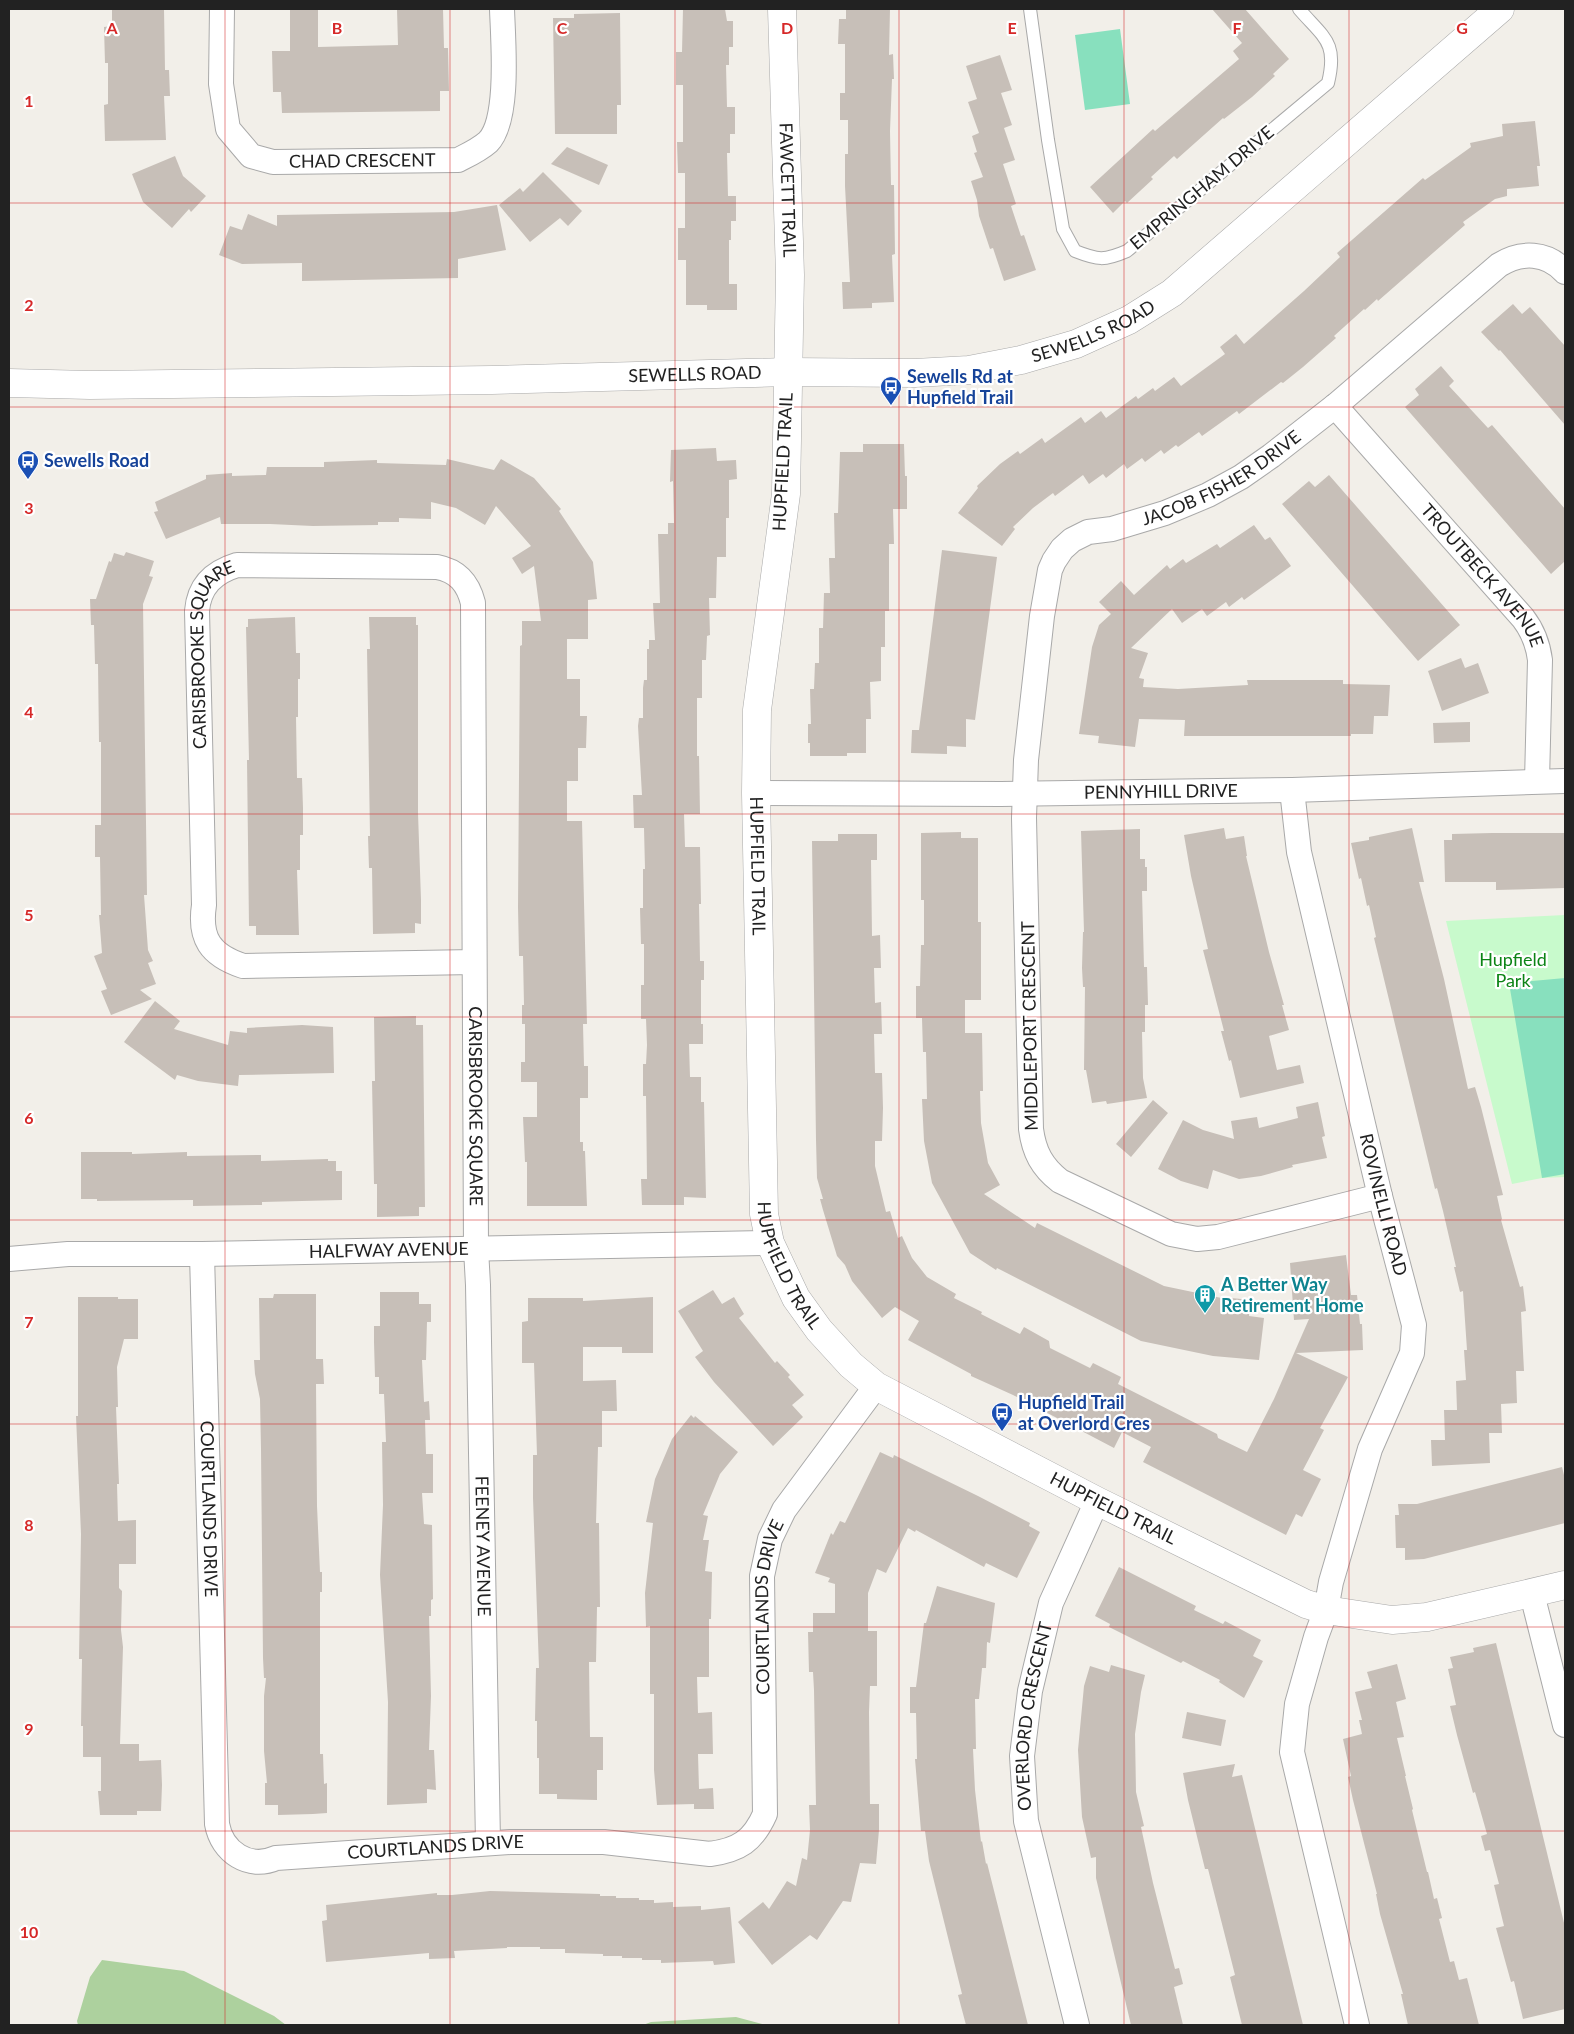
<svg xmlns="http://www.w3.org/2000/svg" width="1574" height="2034" font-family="Lato,sans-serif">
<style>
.forest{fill:#add19e}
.park{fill:#c8facc}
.pitch{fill:#88e0be}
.building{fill:#c7bfb8}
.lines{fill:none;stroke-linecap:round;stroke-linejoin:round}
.service-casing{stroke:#a9a9a9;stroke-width:14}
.minor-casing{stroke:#a9a9a9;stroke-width:26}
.tertiary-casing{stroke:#a9a9a9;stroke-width:29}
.service{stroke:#fff;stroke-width:12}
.minor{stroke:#fff;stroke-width:24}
.tertiary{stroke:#fff;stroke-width:28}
.grid{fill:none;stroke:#d62828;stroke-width:1;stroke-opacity:0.55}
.labels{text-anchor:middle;stroke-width:4.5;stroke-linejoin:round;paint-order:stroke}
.street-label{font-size:18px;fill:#222;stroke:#fff}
.transit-label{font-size:18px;font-weight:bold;fill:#164399;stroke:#fff;text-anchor:start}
.park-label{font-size:18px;fill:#0c8416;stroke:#fff}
.culture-label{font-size:18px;font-weight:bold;fill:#0d838f;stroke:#fff;text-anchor:start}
.grid-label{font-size:16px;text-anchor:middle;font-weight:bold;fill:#d62828;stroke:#fff;stroke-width:4.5;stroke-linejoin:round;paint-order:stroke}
</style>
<rect width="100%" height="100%" fill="#f2efe9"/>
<!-- forest -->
<path class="forest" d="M102,1960L184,1971L274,2016L286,2025H78L77,2021L90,1977Z
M736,2017L766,2025H643L651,2022Z"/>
<!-- park -->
<path class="park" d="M1565,915V1177L1542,1178L1512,1184L1446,921Z"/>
<!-- pitch -->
<path class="pitch" d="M1120,29L1130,104L1085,110L1075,35Z
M1565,978V1174L1542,1178L1509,983Z"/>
<!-- building -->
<path class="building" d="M112,9H164L165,70H169L170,96H164L166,140L105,141L104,105L108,104V63H105L104,27L112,26Z
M290,9H318V47L398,45L397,9H443L444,48H448L449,91H440V111L282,113L281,92H273L272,51H290Z
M683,9H725L727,21H733V47H729V65H726L727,107H735V134H730V153H727L728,196H736V221H731V240H729V284H737V310H707V305H686V260H678V228H685V173H678L677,142H683V85H676V52H682Z
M846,9H890L889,55L893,54L894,79H892L890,131L891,185H894L895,254L892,255L894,302L872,303V308L843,309L842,282H850L845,186V154H848V120H840V93H845V44H838L839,19H846Z
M1212,9H1245L1289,59L1273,74L1275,76L1252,97L1224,119L1223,118L1177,159L1174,156L1151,177L1153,179L1127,203L1125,201L1113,213L1090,187L1153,129L1155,131L1239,59L1233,51L1242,43Z
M620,13L621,105H617V134H555L553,18H574V14Z
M1000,55L1012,90L1001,93L1012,125L1004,128L1015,160L1003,164L1016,204L1011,206L1021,236L1024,235L1036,270L1004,281L993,248L990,249L979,216L977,200L971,181L983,177L974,153L977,152L972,136L979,133L968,102L977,99L966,66Z
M1535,121L1540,166H1537L1539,186L1507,189V196L1495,199L1463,222L1465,225L1378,301L1377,299L1365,310L1364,309L1334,336L1336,338L1303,367L1283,383L1281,382L1239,414L1237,411L1202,436L1199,432L1178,447L1176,445L1164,454L1161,450L1145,462L1142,458L1127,469L1124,464L1106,478L1103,474L1089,484L1083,475L1055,496L1053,493L1033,508L1013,527L1015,529L1002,546L958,513L978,488L977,486L1000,464L1018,451L1020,454L1042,438L1045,443L1081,417L1085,423L1101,411L1106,418L1136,396L1138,399L1153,388L1155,391L1174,377L1181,386L1225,354L1220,347L1236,334L1244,344L1304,291L1340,257L1337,253L1423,178L1425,180L1471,147L1470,143L1503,136L1502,124Z
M567,147L608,165L599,185L551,164Z
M175,156L183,176L206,196L191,212L189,209L172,228L143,202L132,174Z
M543,172L582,211L568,226L560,218L530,242L499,205L520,188L523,192Z
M497,205L506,250L458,259V278L302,281V263L242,264L219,255L230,226L242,230L248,214L277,226V215L454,212Z
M1513,304L1522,314L1530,307L1565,346V425L1500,350L1499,351L1481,332Z
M1441,366L1454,381L1449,386L1488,428L1492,425L1565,509V561L1551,574L1405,407L1419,395L1415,389Z
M863,444H904L905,476H907V509H893L894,544H889V611H885V647H881V681L870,682L871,719H866V753H847V756H810V743H808V724H811L810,689H814L815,663H819V628H823L824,593H830L829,558H835L834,513H838L840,452H863Z
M716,448L717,461L736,460L737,479L729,480V518H726V557H717L716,598H709L710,635L707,636L706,660H702V698H697V756H699L700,814H684L685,847H700L701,904H699L700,961H704V980H701V1024H703V1044H689L690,1077H701V1102H704L706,1198L684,1197V1205H642L641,1179H647L646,1096H643V1064H646L647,1045L646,1019H641V985H644V944H641L640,908H643V869H645L644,828H634L633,795H642L638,726L639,718H643V688L644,680H647V649H649V640H655L653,603H660L658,534H668V523H674L673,481L670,482L671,450Z
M447,459L494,470L501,459L534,478L561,509L559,511L593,562L597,599L588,600V639H567V679H580V716H587L586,748H578V781H567V821H582L587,1024H583L584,1066H588V1098H580V1142H583V1151H585L587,1206H527V1162H525L523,1117H537V1082H521V1062H525V1024H522V1005H524L523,956H519L518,907L520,646L522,645V621H541L534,566L522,574L512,558L531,546L496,506L485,525L456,508L431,502V519L399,518V522H378V525L313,526L270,524H221L220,517L166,539L154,512L158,511L155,502L206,479V475L232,473V476L266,475L267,467H324V462L377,460V463L446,465Z
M1329,475L1460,625L1418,661L1282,504L1309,481L1315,487Z
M1254,525L1265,540L1270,537L1291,566L1244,600L1242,597L1229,607L1226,602L1207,616L1202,609L1182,623L1172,609L1131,648L1148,653L1139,678L1144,679L1143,687L1178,689L1248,685L1247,680H1343V684L1390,685L1388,716H1374L1373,734H1351V736H1184L1185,720L1139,719L1135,747L1098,743L1099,736L1079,734L1092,647L1099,625L1111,614L1099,602L1121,581L1134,595L1167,565L1170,569L1183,559L1186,563L1217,544L1220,548Z
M942,550L997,557L975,720L966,719V747L947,746V754L911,753L912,730H919Z
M126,552L154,561L149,576L153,577L143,604L147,895H144L148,950L153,961L148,963L156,984L140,990L152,999L111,1015L101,991L107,989L94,956L102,953L99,915H101L100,857H95V825H101V742H99L98,664H95L94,625H91L90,599H96L109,561L111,562L114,553L124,556Z
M295,617L296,653H300V679H298V717H296L297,778H302L303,808V835H300V870H297L299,935H256V926H249L247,760H249L246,627H248V619Z
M369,617H416V625H418V813L421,900V924L415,923V933L373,934L372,868H369L368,836H370L367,649H370Z
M1461,658L1465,668L1478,663L1489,693L1442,711L1428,671Z
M1470,722V742L1434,743L1433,723Z
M1224,828L1226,839L1244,836L1247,856H1246L1269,952L1284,1005H1282L1289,1030L1269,1036L1277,1070L1300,1065L1304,1083L1240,1098L1231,1060L1229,1061L1221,1031H1224L1203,950L1208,949L1191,876L1184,835Z
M1412,828L1424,882H1419L1444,979L1468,1089L1475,1087L1481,1107L1503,1195L1497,1196L1502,1219L1501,1220L1520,1287L1523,1286L1526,1311L1521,1312L1524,1371H1516L1517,1403L1501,1404L1502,1433H1489L1490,1463L1432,1466L1431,1440H1445L1444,1410H1457L1456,1381L1466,1380L1464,1350H1467L1463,1291L1460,1292L1454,1267H1456L1443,1211L1437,1188L1435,1189L1374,938L1376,937L1369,905L1367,906L1361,878L1359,879L1351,843L1369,840V837Z
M1140,829V859H1145V867H1147V891H1142L1144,967H1147L1148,1005H1145V1032H1142L1143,1078L1147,1098L1107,1104L1106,1101L1092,1103L1086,1070H1084L1085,987H1083L1082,968L1083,932H1084L1081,831Z
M961,832V838H978V922H981V1000H965V1033H982L983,1091H980L981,1123L988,1163L1000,1185L984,1194L1035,1228L1037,1223L1164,1286L1231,1300V1298L1251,1300L1249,1316L1264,1318L1259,1360L1213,1356L1141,1341L997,1268L996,1270L970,1253L932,1183L924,1141L922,1099H927L926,1052H923L922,1018H916V986H920L921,945H924V900H921V833Z
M1492,833H1565V888L1496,890V882H1445L1444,840H1452V834Z
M838,834H877V860H871L872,936L880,935L881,968H874L875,1003L881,1002L882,1034H874L875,1073H882L883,1108L882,1141H875V1166L886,1212L890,1211L898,1238L902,1236L912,1258L927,1277L956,1294L954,1298L982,1312L981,1314L1020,1334L1024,1327L1049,1341L1050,1348L1090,1368L1093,1363L1121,1377L1118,1384L1217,1434L1218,1438L1247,1452L1274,1399L1309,1319L1294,1320L1290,1263L1346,1255L1351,1295H1357L1360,1324H1362L1363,1350L1296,1353L1348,1377L1320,1428L1324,1430L1303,1470L1321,1479L1302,1517L1296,1514L1286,1535L1143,1462L1151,1447L1122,1432L1114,1448L1013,1395L971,1376V1374L908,1340L919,1321L895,1307L882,1318L852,1281L845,1265L837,1256L823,1210L820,1199H823L817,1178L816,1140L812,841H838Z
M155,1001L180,1021L174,1029L228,1045L230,1031L247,1033V1028L302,1025L333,1027L334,1073L239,1075L238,1086L198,1081L177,1075L175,1080L124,1042Z
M416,1016V1025H423L425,1207H419V1216L377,1217V1184H374L372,1081H375L374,1017Z
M1153,1100L1168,1113L1131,1157L1116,1144Z
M1318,1102L1325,1136L1322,1137L1327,1158L1292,1165L1293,1167L1261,1176L1239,1179L1213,1170L1208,1189L1181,1181L1158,1169L1183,1120L1203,1130L1234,1139L1231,1121L1257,1117L1259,1128L1298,1118L1296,1107Z
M81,1152H132V1154L187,1152V1156L261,1155V1161L328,1159V1161H336V1171H342V1200L262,1202V1205L193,1206V1200L97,1201V1199H81Z
M713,1290L722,1304L734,1297L744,1314L739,1318L775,1363L777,1361L790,1375L788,1377L804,1395L792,1405L803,1417L773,1446L714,1382L695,1357L703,1351L678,1311Z
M380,1292H419V1304H431V1322H427L426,1360H422L424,1402L429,1401L430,1420H425L426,1454H433V1493H422L424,1524L432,1525L433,1599L431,1600V1616H429L431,1696L429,1750H434L436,1790L427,1789V1803L387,1805L388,1702L380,1575L383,1505L382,1442H386L384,1394H379V1377H375L374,1342V1326H380Z
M274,1294H316V1359H323L324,1384H316L317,1506L320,1572H322V1592H320V1754H323L324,1784L327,1783V1813L313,1814L278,1815V1805H265V1783H267L264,1751V1696L266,1678H264L263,1658L261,1449L260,1399L255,1374L254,1360H260L259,1298H273Z
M78,1297H118V1299H138V1339H124L117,1367L118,1407H116L119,1484H117L118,1521L136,1520V1564H119V1588L122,1591L121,1630L123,1647L120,1744H139V1761L161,1760L162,1785L161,1811H137V1815H100L98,1791H101V1757H83V1726H81L82,1659H79L81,1534L76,1416H78Z
M653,1297V1353H622V1347H583V1381L616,1380L617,1411H602V1447H598L596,1523H599L600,1607H597L596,1662H589L590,1737H603V1770H597V1800L557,1799V1794H539V1758H537V1721H535L536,1668H539L533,1498V1455H537L534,1363H522V1322L528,1321V1298H583V1301Z
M691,1415L694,1418L695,1416L738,1452L720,1474L703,1515L708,1516L703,1540H709L705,1571L712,1572L711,1619H709V1677H697L698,1713L712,1712L713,1754H698L699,1789L713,1788L714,1809H694V1804L657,1805L654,1770V1694H650V1626L646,1627L645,1593L653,1523L646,1522L655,1479L672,1439Z
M880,1452L893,1458L894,1455L978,1496L1030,1523L1029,1526L1040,1532L1017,1578L986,1563L984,1567L916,1530L915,1532L908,1528L886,1573L877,1569L868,1593V1631H877V1686H870L869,1712L870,1804H879V1830L876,1864L860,1863L851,1902L843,1901L817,1940L810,1935L772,1965L738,1922L763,1902L769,1909L787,1881L796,1886L802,1858L807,1860L810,1830L809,1805H816L814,1690L813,1672H809L808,1632H813V1613H835V1584L828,1582L830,1578L815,1573L831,1533L833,1535L840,1521L845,1523Z
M1562,1467L1565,1479V1523L1424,1559L1405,1560V1548H1396L1395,1515H1399L1398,1504H1417Z
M1119,1567L1196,1606L1194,1610L1223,1624L1225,1621L1261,1640L1253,1656L1263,1661L1244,1698L1219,1682L1220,1680L1183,1661L1181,1663L1109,1627L1110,1624L1095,1616Z
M937,1586L995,1603L990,1643L987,1642L986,1668H982L979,1699H975L976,1749H973L975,1790L981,1842L982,1841L986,1864L987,1863L1028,2025H966L958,1995L962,1994L929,1861L925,1831H921L915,1759H917L916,1713H910V1687H916L924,1623H926Z
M1496,1643L1565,1927V2009L1523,2019L1514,1981L1511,1982L1496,1928L1504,1926L1494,1885L1499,1884L1490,1850L1485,1851L1481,1836L1487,1834L1475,1792L1473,1793L1457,1735L1450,1706L1456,1705L1448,1669L1453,1668L1450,1657L1474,1652L1473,1648Z
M1397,1664L1406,1699L1396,1702L1404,1737L1397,1738L1406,1776H1405L1413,1809L1412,1810L1427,1872H1428L1434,1899L1437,1898L1442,1918L1439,1919L1450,1962L1454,1961L1459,1980L1467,1978L1479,2025H1408L1401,1994H1403L1380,1914L1376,1894H1377L1353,1800L1348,1777L1351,1776L1343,1739L1362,1734L1359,1720H1362L1355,1692L1372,1688L1367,1672Z
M1111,1665L1145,1675L1141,1692L1135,1734L1136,1792L1144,1826L1141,1827L1153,1883L1175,1969L1179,1968L1183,1984L1174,1987L1183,2025H1131L1096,1878V1857L1091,1858L1082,1817L1078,1750L1084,1686L1090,1666L1109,1672Z
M1187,1712L1226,1720L1221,1746L1182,1738Z
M1235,1764L1232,1777L1242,1775L1303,2025H1242L1230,1977L1235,1975L1208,1869H1205L1188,1800L1183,1773Z
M490,1891L600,1894V1896H616V1898H639V1900H654V1903L673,1902V1907L701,1906V1910L730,1907L735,1963L714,1965L713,1961L661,1963V1960H642V1958H622V1956H603V1954L565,1953V1949H540V1947H507V1948L454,1951L455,1958L429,1959V1953L326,1962L322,1921L327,1920L326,1905L437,1893V1895H452Z"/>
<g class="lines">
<!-- service casing -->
<g class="service-casing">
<path id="service" d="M1030,9L1048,140L1063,229L1075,251C1098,260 1104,261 1127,251L1328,83C1338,42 1324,38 1299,9"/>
</g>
<!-- minor casing -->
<g class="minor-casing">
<g id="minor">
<path id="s1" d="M222,9L221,84L228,129L251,156L273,162L458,160C468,155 479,150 488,142C510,120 503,40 502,9"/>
<path id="s2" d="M1335,406L1523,618C1533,631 1538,644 1540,660L1537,781"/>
<path id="s3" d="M1292,790L1299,852L1380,1196L1414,1325L1412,1353L1370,1449L1331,1582L1326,1610L1316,1637L1297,1704L1292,1752L1357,2025"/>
<path id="s4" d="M756,793L1001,794L1292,790L1565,781"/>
<path id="s5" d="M474,962L243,966C210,955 199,938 204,905L197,611C199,586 214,572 237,565L437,567C458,571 468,583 473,603L476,1249L478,1285L488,1843"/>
<path id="s6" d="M1380,1196L1218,1237L1197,1239L1171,1234L1060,1181C1042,1167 1034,1152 1031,1129L1024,818L1026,760L1042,616L1050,570L1054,561L1062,549L1072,540L1088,532L1112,529L1165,513L1208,495L1241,477L1271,456L1335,406L1499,265C1521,251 1547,252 1565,272"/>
<path id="s7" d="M202,1254L217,1824C222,1852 249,1870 276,1858L510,1842H604L710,1854C739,1850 753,1841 765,1814L762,1576L770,1539L784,1510L876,1386"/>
<path id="s8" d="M9,1259L68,1254H202L770,1243"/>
<path d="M1532,1594L1565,1725"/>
<path id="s9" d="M1077,2025L1026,1821L1022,1756L1030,1691L1051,1603L1097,1501"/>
</g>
</g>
<!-- tertiary casing -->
<g class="tertiary-casing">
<g id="tertiary">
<path id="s10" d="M782,9L790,275L786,494L757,710L756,793L764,1214L770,1243L796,1298L819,1330L851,1365L876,1386L1097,1501L1306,1604L1326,1610L1392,1620L1427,1617L1565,1585"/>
<path id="s11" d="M9,383L90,385L492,380L787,372L915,373L969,370L1021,360L1076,344L1129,320L1172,293L1500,9"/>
</g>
</g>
<!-- service -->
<use href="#service" class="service"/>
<!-- minor -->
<use href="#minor" class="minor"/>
<!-- tertiary -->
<use href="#tertiary" class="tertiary"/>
</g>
<!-- grid -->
<path class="grid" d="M225,9V2025M450,9V2025M675,9V2025M899,9V2025M1124,9V2025M1349,9V2025M9,203H1565M9,407H1565M9,610H1565M9,814H1565M9,1017H1565M9,1220H1565M9,1424H1565M9,1627H1565M9,1831H1565"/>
<!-- icons -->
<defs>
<g id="bus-pin" transform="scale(1.125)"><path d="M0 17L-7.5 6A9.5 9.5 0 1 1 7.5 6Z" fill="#1a4fb4" stroke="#fff"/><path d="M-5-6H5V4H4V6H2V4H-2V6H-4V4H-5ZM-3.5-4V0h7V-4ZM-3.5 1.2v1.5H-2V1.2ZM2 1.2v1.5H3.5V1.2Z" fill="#fff"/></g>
<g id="building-pin" transform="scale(1.125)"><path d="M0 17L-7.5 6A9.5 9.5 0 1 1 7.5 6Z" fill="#0f9aa8" stroke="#fff"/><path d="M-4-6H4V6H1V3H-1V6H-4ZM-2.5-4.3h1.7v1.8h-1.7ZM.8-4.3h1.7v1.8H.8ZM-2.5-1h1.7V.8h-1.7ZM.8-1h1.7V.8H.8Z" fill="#fff"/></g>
</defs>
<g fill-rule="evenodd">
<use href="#bus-pin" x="891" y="387"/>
<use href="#bus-pin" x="28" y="461"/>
<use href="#building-pin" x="1205" y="1295"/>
<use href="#bus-pin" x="1002" y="1413"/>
</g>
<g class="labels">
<!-- street labels -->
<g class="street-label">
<text dy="6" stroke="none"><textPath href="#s1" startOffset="268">CHAD CRESCENT</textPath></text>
<text transform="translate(1202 188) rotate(-40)" y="6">EMPRINGHAM DRIVE</text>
<text dy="6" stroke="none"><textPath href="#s10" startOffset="181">FAWCETT TRAIL</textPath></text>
<text dy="6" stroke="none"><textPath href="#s11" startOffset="1091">SEWELLS ROAD</textPath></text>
<text dy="6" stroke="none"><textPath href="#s11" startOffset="686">SEWELLS ROAD</textPath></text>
<text transform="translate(783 462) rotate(-87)" y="6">HUPFIELD TRAIL</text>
<text dy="6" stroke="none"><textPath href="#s6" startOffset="1161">JACOB FISHER DRIVE</textPath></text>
<text dy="6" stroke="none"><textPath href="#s2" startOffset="225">TROUTBECK AVENUE</textPath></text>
<text dy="6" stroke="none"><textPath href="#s5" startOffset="568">CARISBROOKE SQUARE</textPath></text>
<text dy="6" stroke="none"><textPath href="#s4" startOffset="405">PENNYHILL DRIVE</textPath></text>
<text dy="6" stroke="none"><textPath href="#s10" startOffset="859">HUPFIELD TRAIL</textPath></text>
<text transform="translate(1030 1026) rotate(-91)" y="6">MIDDLEPORT CRESCENT</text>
<text dy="6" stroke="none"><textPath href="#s5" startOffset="1429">CARISBROOKE SQUARE</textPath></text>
<text dy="6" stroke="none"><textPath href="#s3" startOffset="425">ROVINELLI ROAD</textPath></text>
<text dy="6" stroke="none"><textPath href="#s8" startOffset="380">HALFWAY AVENUE</textPath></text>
<text dy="6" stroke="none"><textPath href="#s10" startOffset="1264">HUPFIELD TRAIL</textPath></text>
<text dy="6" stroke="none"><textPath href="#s7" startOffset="255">COURTLANDS DRIVE</textPath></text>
<text dy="6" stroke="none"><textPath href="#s10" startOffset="1684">HUPFIELD TRAIL</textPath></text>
<text dy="6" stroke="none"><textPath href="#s5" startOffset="1869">FEENEY AVENUE</textPath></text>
<text dy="6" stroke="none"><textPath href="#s7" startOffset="1364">COURTLANDS DRIVE</textPath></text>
<text dy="6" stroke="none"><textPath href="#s9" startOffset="316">OVERLORD CRESCENT</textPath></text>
<text dy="6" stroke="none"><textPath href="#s7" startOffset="809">COURTLANDS DRIVE</textPath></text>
</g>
<!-- transit labels -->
<g class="transit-label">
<text x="907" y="383">Sewells Rd at<tspan x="907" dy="21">Hupfield Trail</tspan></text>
<text x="44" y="467">Sewells Road</text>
<text x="1018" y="1409">Hupfield Trail<tspan x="1018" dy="21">at Overlord Cres</tspan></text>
</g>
<!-- park labels -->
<g class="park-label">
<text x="1513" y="966">Hupfield<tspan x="1513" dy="21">Park</tspan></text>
</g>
<!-- culture labels -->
<g class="culture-label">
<text x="1221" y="1291">A Better Way<tspan x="1221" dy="21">Retirement Home</tspan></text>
</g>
</g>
<g class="grid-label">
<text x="112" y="34">A</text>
<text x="337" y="34">B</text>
<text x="562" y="34">C</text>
<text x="787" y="34">D</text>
<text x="1012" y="34">E</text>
<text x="1237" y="34">F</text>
<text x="1462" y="34">G</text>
<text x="29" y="107">1</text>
<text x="29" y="311">2</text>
<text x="29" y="514">3</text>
<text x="29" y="718">4</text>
<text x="29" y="921">5</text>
<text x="29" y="1124">6</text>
<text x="29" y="1328">7</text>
<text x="29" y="1531">8</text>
<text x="29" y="1735">9</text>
<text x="29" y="1938">10</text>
</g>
<!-- border -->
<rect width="1574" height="2034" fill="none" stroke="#222222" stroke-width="20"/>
</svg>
